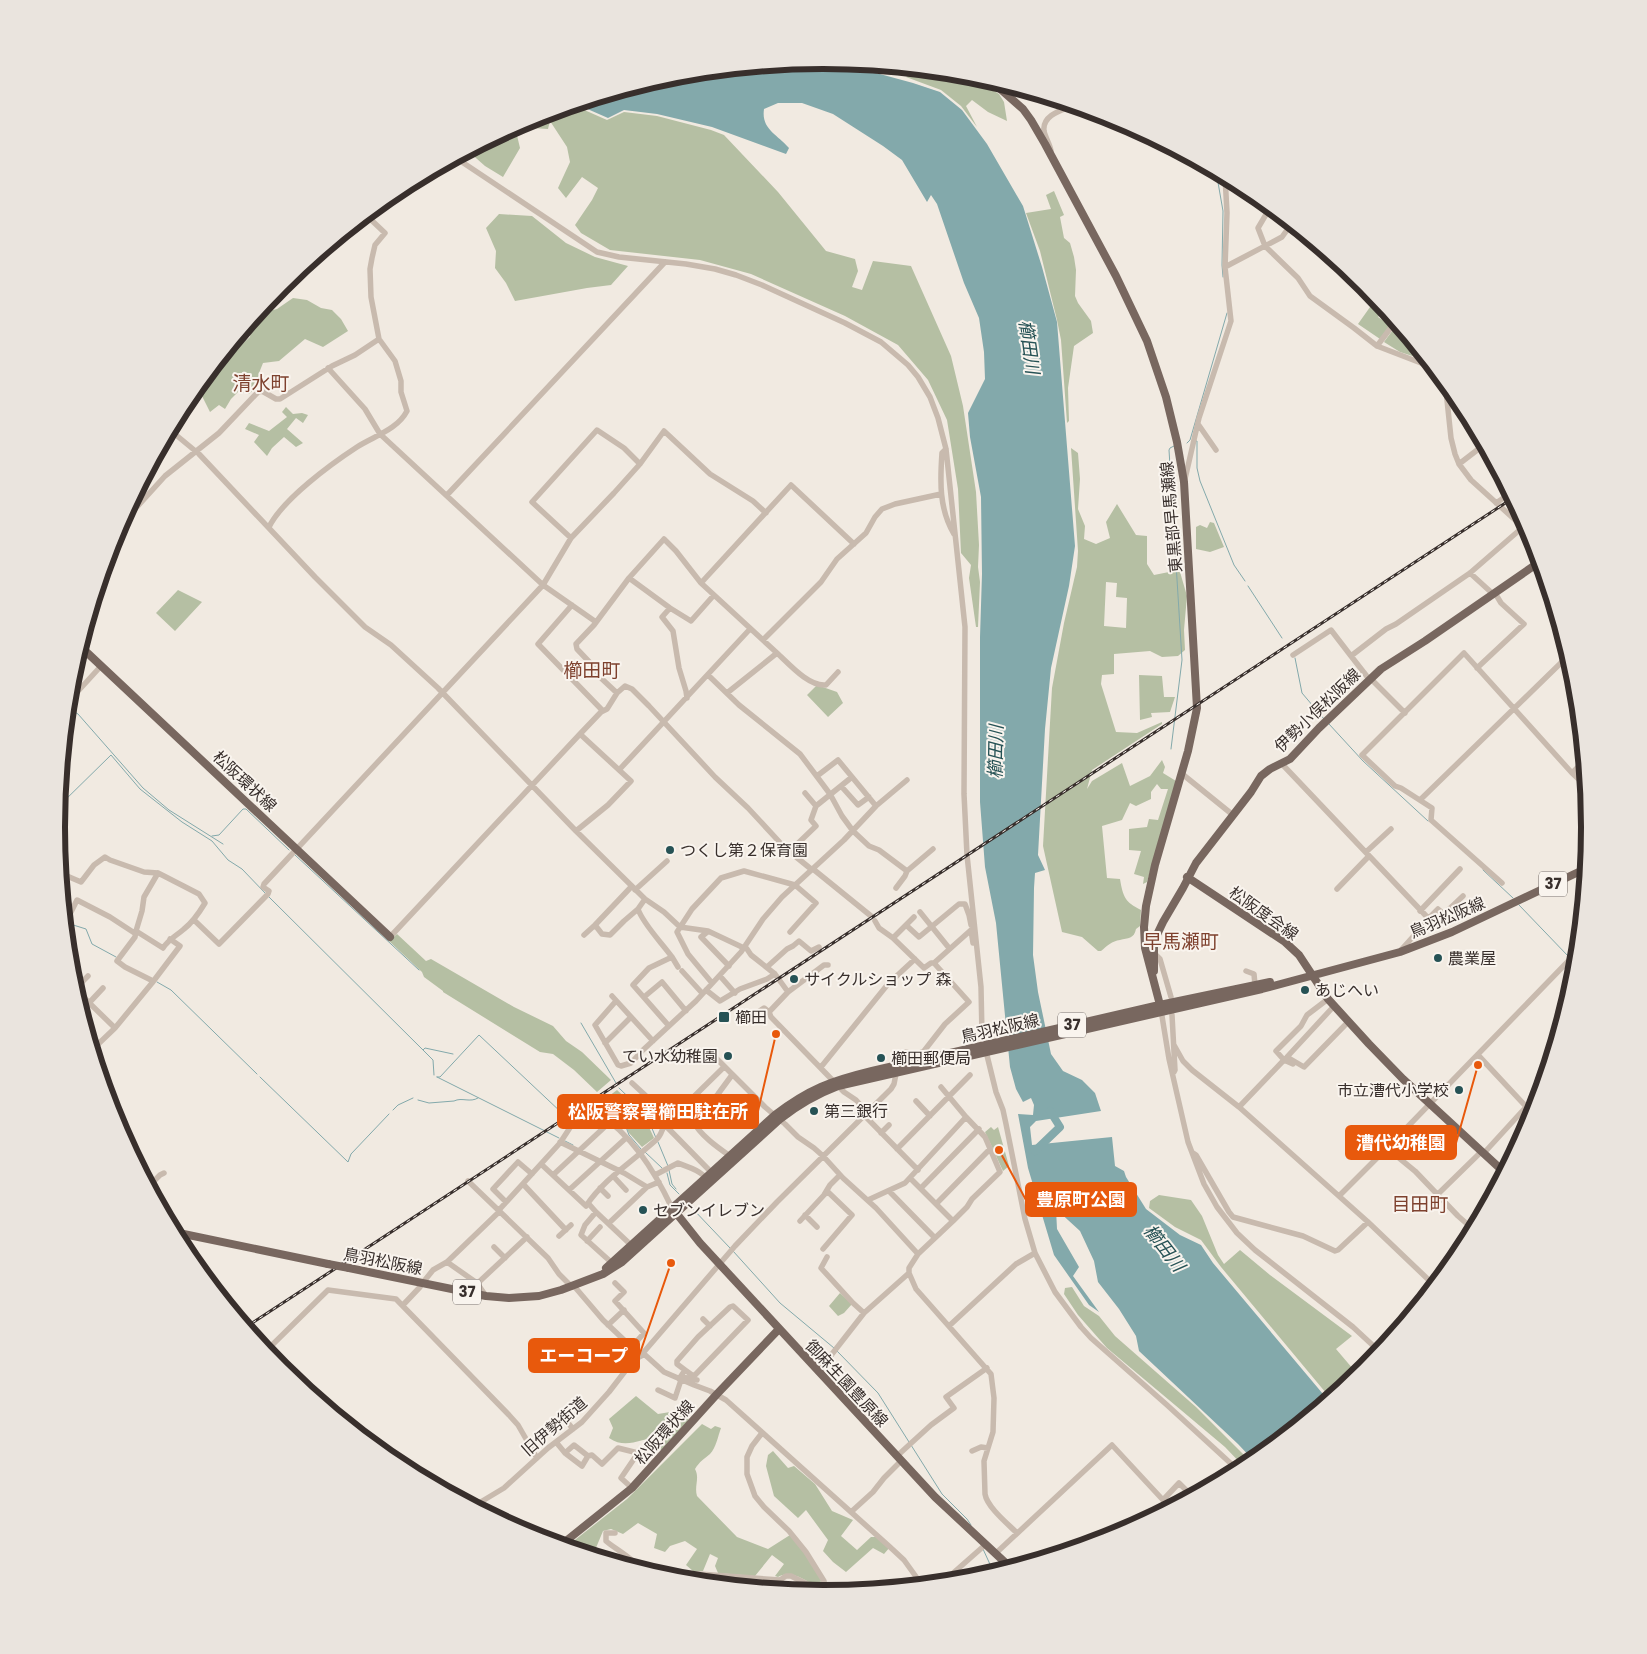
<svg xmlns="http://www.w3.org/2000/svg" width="1647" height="1654" font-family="Poppins,'Noto Sans JP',sans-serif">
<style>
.green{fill:#b5bfa3;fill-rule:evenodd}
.water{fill:#83a9ab}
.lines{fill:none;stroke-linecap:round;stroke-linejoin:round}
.stream{stroke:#83a9ab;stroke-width:1}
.river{stroke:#83a9ab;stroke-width:8}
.minor{stroke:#c8baae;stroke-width:5.5}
.major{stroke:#78675f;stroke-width:8}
.rail-casing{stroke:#382f2c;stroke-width:3}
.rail{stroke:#f9f4ee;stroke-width:1;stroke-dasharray:4;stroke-linecap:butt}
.major-bridge{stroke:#78675f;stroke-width:8}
.poi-dot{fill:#265255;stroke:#f9f4ee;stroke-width:2}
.labels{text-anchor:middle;stroke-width:4;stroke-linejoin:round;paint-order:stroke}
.shield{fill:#f9f4ee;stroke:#726a66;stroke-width:1}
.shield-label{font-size:15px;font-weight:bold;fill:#382f2c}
.street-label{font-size:16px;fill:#382f2c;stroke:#f9f4ee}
.poi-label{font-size:16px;fill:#382f2c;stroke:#f9f4ee;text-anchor:start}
.water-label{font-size:18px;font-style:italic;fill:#265255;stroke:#f9f4ee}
.quarter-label{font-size:19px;fill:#7e412e;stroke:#f9f4ee}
.rim{fill:none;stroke:#382f2c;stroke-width:6}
.leader{fill:none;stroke:#e8590c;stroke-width:2}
.callout-dot{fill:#e8590c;stroke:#f9f4ee;stroke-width:2}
.callout{fill:#e8590c;stroke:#e8590c;stroke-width:2}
.callout-label{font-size:18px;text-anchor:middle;font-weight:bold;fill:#fff}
</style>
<rect width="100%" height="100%" fill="#f1eae1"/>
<!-- green -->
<path class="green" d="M915,72L938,77L958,78L969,76L985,85L999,94L1004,102L1007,121L988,112L972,100L966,106L977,127L961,106L941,90L906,77Z
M573,105L607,120L624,112L657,116L711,130L724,135L778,192L826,251L855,259L858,271L852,287L862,290L873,261L911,266L951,356L963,406L976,492L979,545L978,567L980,582L978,627H976L969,578L971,565L961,553L958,489L947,420L928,380L898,345L845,316L751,274L700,260L610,250L581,233L575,225L592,200L598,188L582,177L566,198L558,188L570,162L567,147L550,121L548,129L515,127L520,148L503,177L485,166L468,151L530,118Z
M1054,191L1064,215L1060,217L1064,238L1070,243L1074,257L1076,270L1075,296L1078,303L1091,321L1093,333L1074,346L1068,388L1069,421L1067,423L1061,340L1057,320L1040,251L1026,213L1051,209L1046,195Z
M499,214L532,216L566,243L595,257L628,266L611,285L587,288L515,301L506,283L495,268L496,251L486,228Z
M293,298L307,300L321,308L332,310L341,319L348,331L323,347L305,339L279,361L263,363L259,373L264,381L249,394L239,391L231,399L225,409L219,405L210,412L200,392L193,391L224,354L239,347L250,337L251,328L247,326L257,314L277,309Z
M1375,300L1386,308L1378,317L1390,325L1380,339L1358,324Z
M1398,323L1428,360V361L1400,352L1384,342Z
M286,407L293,414L302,413L308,415L303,423L296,418L287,429L303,443L296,447L284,437L272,448L267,456L254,442L259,435L245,429L249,423L269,431L287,417L282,412Z
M1071,448L1078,453L1080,479L1078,509L1085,526L1084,539L1096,544L1110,538L1106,522L1117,504L1136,535L1147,536V564L1154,575L1169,572H1180L1187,596L1184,630L1185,650L1178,656L1162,657L1150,651L1114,654V674L1102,675L1101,684L1116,732L1137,733L1162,722V724L1092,770L1087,789L1092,781L1122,763L1130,786L1150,776L1162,760L1165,767L1163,773L1176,781L1147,882L1143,884L1144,877L1134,874L1141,851L1129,850V829L1147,827L1149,819L1158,820L1168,789H1161L1157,784L1151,792V799L1136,806L1130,803L1122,820L1102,826L1107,878L1120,879C1123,897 1125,902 1141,910L1140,926L1136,929C1134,939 1128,938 1120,940C1112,941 1107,946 1101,951H1098L1082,937L1062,932L1043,846L1052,688L1064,623L1077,567L1078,551ZM1106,582L1117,583L1116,597L1127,598L1126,628L1104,626Z
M1210,522L1214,523L1224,547L1210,552L1196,549V527L1200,525L1207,528Z
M178,590L202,602L175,631L156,613Z
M1139,675L1162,676L1164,697H1175L1170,712L1151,713L1152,717L1140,720Z
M817,685L837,692L843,703L828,717L807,695Z
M397,934L426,961L431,959L514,1007L553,1026L566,1041L582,1052L611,1080L597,1092L574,1070L553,1054L540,1052L443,992V991L424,977L422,972L389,941Z
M617,1090L643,1114L654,1138L642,1147L629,1133L625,1125L597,1105Z
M991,1127L994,1130L998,1127L1009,1166L1003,1171L985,1132Z
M1159,1195L1191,1200L1202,1216L1218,1255L1224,1264L1240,1250L1270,1275L1352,1336L1336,1349L1359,1376L1331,1399L1221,1267L1201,1240L1175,1227L1149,1208L1150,1201Z
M1072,1287L1084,1306L1099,1316L1115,1336L1196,1407L1252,1463L1245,1468L1225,1447L1107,1348L1078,1315L1064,1294L1065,1288Z
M840,1293L852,1304L844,1313L838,1316L829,1306Z
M636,1396L658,1414L676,1411L690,1414L687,1423L663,1451L657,1448L662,1438C642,1436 628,1451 609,1438L613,1428L609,1419Z
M702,1424L711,1429L715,1426L721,1428C718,1436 716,1448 710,1454C703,1460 700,1461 695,1469C700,1478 694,1486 697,1496L737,1537L768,1549L790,1535L805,1553L821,1580L820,1585L816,1586C804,1580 791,1569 778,1577L775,1576L784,1564L772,1555L755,1576L718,1573L715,1566L718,1558L710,1554L703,1571H693L686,1565L697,1549L685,1541L670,1546L665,1552L654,1548L657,1534L638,1523L623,1534L611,1529L603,1531L593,1555L566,1547L627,1499Z
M773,1451L788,1468L794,1466L815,1484L832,1511L853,1520L841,1536L857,1550L871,1537H876L890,1547L884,1554L873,1548L846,1572L833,1562L823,1551L828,1540L806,1510L798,1518L774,1496L766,1466L768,1455Z"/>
<!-- water -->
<path class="water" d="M824,60L842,62L854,67L913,83L940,92L962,110L987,144L1023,206L1042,267L1057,322L1075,546L1069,586L1051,668L1045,729L1038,855L1045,870L1035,873L1034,888L1033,955L1038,992L1051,1054L1063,1071L1082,1080L1095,1093L1101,1111L1036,1121L1030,1127L1032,1145L1112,1137L1115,1166L1124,1171L1126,1177L1146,1209L1180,1235L1201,1245L1213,1263L1328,1400L1254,1461L1238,1444L1139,1351L1136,1336L1119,1309L1098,1282L1094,1261L1080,1231L1056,1209L1057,1229L1079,1267L1073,1276L1099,1312L1089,1305L1054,1255L1028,1168L1018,1114L1033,1115L1034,1105L1031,1098L1023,1102L1016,1089L1010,1067L996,923L985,867L980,802V637L982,574L981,497L970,437L968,413L985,379L984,352L979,318L964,283L937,204L931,195L927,202L902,160L883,146L833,114L802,103H778L764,109C761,129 777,134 789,148L786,154L712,127L657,114L624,110L608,118L576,104L674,74Z"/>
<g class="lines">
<!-- stream -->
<path class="stream" d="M1216,171L1223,211L1222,265L1223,277
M1196,441H1197V468L1200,481L1234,565L1245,581
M1187,443L1190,440L1227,313
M1248,586L1282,638
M1295,658L1302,693L1324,719
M68,708L78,714L143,788L169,810L223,844
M1329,724L1363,761L1428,821
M1171,749L1182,660L1169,450L1170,448L1174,446
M58,807L111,755L140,789L182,822L212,841L228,860L242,869L266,894
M212,836L219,835L243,809H246L289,850
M295,855L419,970
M1483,870L1513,898
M269,897L423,1050L425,1048L453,1054
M1519,905L1568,956
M70,924L86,929L92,944L116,957
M1572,961L1577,966
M157,982L171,990L257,1074
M581,1023L616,1083
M423,1050L433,1060L434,1075
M260,1077L348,1162L351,1154L389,1114
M437,1077L559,1138
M437,1077H440L479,1035L563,1114L584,1098L588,1100
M619,1088L646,1114L656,1138
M418,1100L429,1103L454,1101C462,1097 470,1103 478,1098
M593,1104L626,1127L629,1135L641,1149
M393,1110L398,1105L413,1098
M565,1141L573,1145
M658,1142L668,1166
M645,1152L662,1168
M669,1170L672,1184L676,1189
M667,1173L670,1185L679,1194
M691,1207L730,1248
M733,1251L780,1303L834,1348
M837,1351L878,1393L909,1442
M911,1445L942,1494L967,1519L971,1525
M983,1549L994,1573"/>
<!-- river -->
<path class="river" d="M1035,1151L1060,1127L1050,1111"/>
<!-- minor -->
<path class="minor" d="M1051,151C1050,144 1045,137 1044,131C1042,115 1062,110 1074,105
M456,158L597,252L619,257L686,264L715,269L736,275L762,285L845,323L881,342L908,365L918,377L930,397L938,418L946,449L965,627L964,794L967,855L981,987L982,1035L996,1092L1003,1110L1006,1124L1025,1219L1035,1253L1055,1292L1081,1327L1091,1338L1167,1405L1239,1471
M1271,206L1258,228L1265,246L1298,278L1310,296L1354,328L1377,346L1434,368
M1225,267L1282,237L1292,223
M1377,346L1396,321
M328,368L365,409L380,434L543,585L596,622
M1445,381L1451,438L1455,454L1459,464L1471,480L1534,537
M1198,424L1216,450
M170,430L199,454L315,577L365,627L391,645L438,688L576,831L645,899L664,912L680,927L708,931L744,948
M946,449L942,453C940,481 939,509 954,534
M1459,464L1485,444
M1185,479L1199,418L1231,321L1225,267L1227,213L1225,176
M447,495L665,262
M1496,503L1511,493
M269,527C283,499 331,464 357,447C374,436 397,430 407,411L401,392V381L395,361L379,339L371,297L370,269L372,258L375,245L385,233L366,215
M116,530L165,476L219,433L258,392L262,391L276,399H280L332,366L355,355L379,339
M571,538L532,502L597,430L624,448L640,464
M1470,573L1493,594
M629,578L670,608L691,621L714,595
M701,583L791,485L854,544
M572,605L538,644L603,711
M670,608L662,617L673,631L679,668L686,691L687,698
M763,640L821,582L837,559L866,533L875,517L882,509L895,504L941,494
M777,653C789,664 809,687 826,685L838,672
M1293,655L1331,630L1351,656
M1477,668L1524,624L1501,603L1495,593
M708,675L739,705L800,754L830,794L842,816L853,831L869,846L879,850L907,871
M1370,678L1405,713
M1369,679L1351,656L1386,629L1396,624L1470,573L1523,527
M617,693L602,679L595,668L577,649L576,644L594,625L629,578L664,539L676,551L701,583L777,653L727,693
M69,701L101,666
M1282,764L1429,919L1401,950
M619,770L750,629
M1181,773L1233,815
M1572,773L1584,761
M817,776L838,760L876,806
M841,786L858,805L869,797
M805,793L816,806
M1420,800L1569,655
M576,831L608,805L631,781L580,734
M1366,852L1391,829
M790,853L792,849L816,826L811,820L816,806L852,777
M60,869L67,876L81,882L94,865L105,857L110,860L144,872L158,873L164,876L199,894L205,903C199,913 193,922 184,929C176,936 169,939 163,948L136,931L135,937L117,961L125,967L151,980L152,983L115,1028L93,1049
M813,869L871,916
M1502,883L1431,820L1432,808L1401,788L1395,786L1362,755L1464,653L1572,773L1587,787
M632,886L595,925L602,934L610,935L624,921L638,909
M896,888L905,876L907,871L933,849
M1337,889L1369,856
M635,890L667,861
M645,899L638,909C643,924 662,943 672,957L649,968L633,985L669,1026
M1420,911L1460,869
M920,912L949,948
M1428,919L1438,909L1444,914L1463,896
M194,920L219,944L268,894L269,891L263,887L264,884L543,585L571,538L614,493L640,464L664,431L710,474L753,501L766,513
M875,921L879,928L893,938L924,968L931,963H934L971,930L973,943
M906,925L919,937L959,904H965L969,915L971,925
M136,931L142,911L144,897L158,873
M706,933L701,937L729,966
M67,934L68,918L77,900L110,917L136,934
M584,935L595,925
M390,937L580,734L601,712L607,709L617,693L625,686L632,689L649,706L715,777L748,808L785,848L811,869
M893,938L914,917
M745,946L751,955L775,974L788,992
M1153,952L1160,959L1171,997
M672,957L678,967
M767,967L787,949L793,946L799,941L811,951L819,947
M682,971L702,993
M1246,971L1254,974L1255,985
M88,976L75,989L115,1028
M720,976L735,993
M152,983L180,946L170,939
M712,983L688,954L677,932L692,909L721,878L744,871L795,885L816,903L790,932
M706,990L720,1001L740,989L767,979L775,974
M612,996L653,1041
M644,997L662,982L686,1011
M616,1001L595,1025L618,1065L621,1066L631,1063L643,1050L696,1001L741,952L763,919L782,897L844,840L876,806L907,780
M89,1003L103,988
M1334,1006L1287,1057L1304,1067L1348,1022
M1161,1010L1169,1059L1188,1142L1204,1184L1217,1207L1237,1233L1255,1250L1353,1327L1380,1352
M769,1012L788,992L824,965H828
M1172,1015L1175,1070L1174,1072
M746,1020L764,1008L769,1012L771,1017L844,1092L856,1100L867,1112
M605,1043L631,1017
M1174,1045L1183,1061L1192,1070L1239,1107L1368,1222L1435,1286
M709,1051L765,1107L785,1124L798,1137L814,1148L823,1156L843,1178L876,1208L918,1254
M1478,1055L1534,1115
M1293,1064L1284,1060L1276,1051L1301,1026L1307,1015L1328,999
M821,1067L888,984L915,959
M632,1083L671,1119
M941,1087L966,1117
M916,1101L930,1116
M1239,1107L1284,1060
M864,1115L918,1170
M664,1124L711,1172
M881,1133L889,1125
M560,1142L624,1173L647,1187L659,1182
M1387,1148L1578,951
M897,1149L970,1075
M1193,1153L1196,1155L1229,1212L1233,1217L1303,1236L1335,1251L1338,1250L1368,1222
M1484,1153L1526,1107
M730,1156C717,1147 700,1135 693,1121L718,1094L732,1075
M541,1164L586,1206C604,1179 632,1162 656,1140C664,1133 661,1124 671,1119L724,1067
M553,1175L611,1121
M655,1175L678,1163C687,1167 695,1168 703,1175
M613,1176L626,1190
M910,1178L953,1221
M468,1181L548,1258L559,1274L572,1287
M523,1184L566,1230
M149,1186L160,1175L164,1173
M600,1188L608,1196
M921,1188L979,1129
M569,1190L626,1138
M889,1191L935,1238
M1438,1194L1482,1151
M1339,1196L1387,1148L1415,1171L1458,1216L1474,1230
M506,1202L493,1189L518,1162L532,1174
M588,1203L596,1212L585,1225L581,1235L612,1263
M936,1204L990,1149
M499,1210L560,1143L573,1123L594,1110C632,1135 653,1168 672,1208
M596,1212L631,1245
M805,1215L817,1227
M800,1221L824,1195L830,1185L840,1175
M609,1223L647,1187
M559,1236L571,1225
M587,1241L600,1227
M494,1247L505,1258
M823,1249L852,1215L827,1191
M827,1257L821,1268L853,1303L864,1313
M447,1262L477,1283L486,1296
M909,1273L916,1289L991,1374L994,1398L993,1432L984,1461L985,1494C987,1507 1008,1524 1017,1533
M425,1280L433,1270L447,1262L500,1211
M480,1281L527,1237
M615,1283L624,1292L615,1301L644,1333L631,1348
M574,1286L603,1320L641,1356
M403,1305L420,1287
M703,1319L710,1326
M608,1325L624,1310
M949,1326L1016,1264L1035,1253
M266,1351L328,1290L396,1299L509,1415L518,1425L537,1458
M643,1353L664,1372L694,1385L710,1391L726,1400L890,1547L904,1560L922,1585
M818,1372L864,1313L909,1273V1268L918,1254L953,1221L967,1207L972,1199L1000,1172L985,1137L966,1117L905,1183L868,1200
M682,1377L697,1380
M679,1379L685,1370L677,1364V1361L698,1337L730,1307L733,1306L748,1320L695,1375H692L685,1370
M658,1390L675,1398L681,1380
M560,1413L573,1429
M556,1442L565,1453L574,1445L588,1456L592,1455L602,1464L618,1448L638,1453L621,1478L632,1488
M972,1451L981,1447L988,1448
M565,1453L582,1466L588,1456
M897,1456L931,1425L954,1408L946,1397L987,1368
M474,1506L504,1488L548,1448L582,1422L609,1392L626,1370L643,1353L735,1246L777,1202L891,1089L894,1084L900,1054L904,1052L917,1054L924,1051L945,1024L969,1002L934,963
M851,1512L873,1492L884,1478L901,1461
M615,1533H606V1541C615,1549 635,1559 638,1569
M995,1554L1112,1445L1163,1500L1179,1483L1190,1494V1497
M644,1570L780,1580L786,1576H791L817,1589L824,1587V1581L806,1552L789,1531L764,1507L755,1496L747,1474V1457L752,1446L762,1433
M943,1582L985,1545"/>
<!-- major -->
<path class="major" d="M979,76L998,87L1023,109L1031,120L1045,144L1116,276L1147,341L1166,397L1177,442L1184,482L1197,708L1188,751L1155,865L1146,906L1144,927L1145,948L1160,1005
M80,646L390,937
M1187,877L1285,942L1299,955L1328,999L1369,1044L1403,1079L1505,1173
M1154,971V941L1163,922L1183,888L1196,863L1251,792L1261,776L1270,769L1290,759L1319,728L1381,669L1425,641L1541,561
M673,1209L700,1243L935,1497L1011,1568
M174,1232L328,1264
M349,1268L486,1296L509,1298L539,1296L561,1290L603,1274L622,1262L780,1119C798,1105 817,1094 838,1086L1262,989L1400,952L1452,932L1587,868
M606,1268L775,1115C809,1089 831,1081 872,1071L1155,1006L1270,982
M561,1545L632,1488L717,1394L779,1329"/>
<!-- rail casing -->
<g class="rail-casing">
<path id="rail" d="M246,1327L1513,498"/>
</g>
<!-- rail -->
<use href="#rail" class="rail"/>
<!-- major-bridge -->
<path class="major-bridge" d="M328,1264L349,1268"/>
</g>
<!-- markers -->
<g class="poi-dot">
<circle cx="670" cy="850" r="5"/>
<circle cx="1438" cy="958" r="5"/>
<circle cx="794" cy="979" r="5"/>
<circle cx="1305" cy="990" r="5"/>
<rect x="718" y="1011" width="12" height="12" rx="2.5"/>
<circle cx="728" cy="1056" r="5"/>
<circle cx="881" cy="1058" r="5"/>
<circle cx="1459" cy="1090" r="5"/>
<circle cx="814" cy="1111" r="5"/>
<circle cx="643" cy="1210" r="5"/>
</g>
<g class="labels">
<!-- shield labels -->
<g class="shield">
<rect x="1539" y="871.5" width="28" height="25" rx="4"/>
<rect x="1058" y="1012.5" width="28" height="25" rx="4"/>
<rect x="453" y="1279.5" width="28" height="25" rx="4"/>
</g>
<g class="shield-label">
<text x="1553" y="889">37</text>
<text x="1072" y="1030">37</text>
<text x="467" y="1297">37</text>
</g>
<!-- street labels -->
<g class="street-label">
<text transform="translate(1171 517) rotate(-95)" y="6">東黒部早馬瀬線</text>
<text transform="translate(1317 710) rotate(-44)" y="6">伊勢小俣松阪線</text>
<text transform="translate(245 781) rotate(43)" y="6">松阪環状線</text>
<text transform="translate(1264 913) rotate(35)" y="6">松阪度会線</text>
<text transform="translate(1447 917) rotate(-23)" y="6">鳥羽松阪線</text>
<text transform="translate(1000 1028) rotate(-13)" y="6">鳥羽松阪線</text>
<text transform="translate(383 1261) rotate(11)" y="6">鳥羽松阪線</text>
<text transform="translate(847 1383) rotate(47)" y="6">御麻生園豊原線</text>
<text transform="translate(554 1426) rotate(-41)" y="6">旧伊勢街道</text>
<text transform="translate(664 1432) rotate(-48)" y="6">松阪環状線</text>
</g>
<!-- poi labels -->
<g class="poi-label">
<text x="680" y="856">つくし第２保育園</text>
<text x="1448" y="964">農業屋</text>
<text x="804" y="985">サイクルショップ 森</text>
<text x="1315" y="996">あじへい</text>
<text x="735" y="1023">櫛田</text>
<text x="718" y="1062" text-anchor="end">てい水幼稚園</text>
<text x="891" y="1064">櫛田郵便局</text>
<text x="1449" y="1096" text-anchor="end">市立漕代小学校</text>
<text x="824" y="1117">第三銀行</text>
<text x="653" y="1216">セブンイレブン</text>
</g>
<!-- water labels -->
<g class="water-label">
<text transform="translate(1029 347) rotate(82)" y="6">櫛田川</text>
<text transform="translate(996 752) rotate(-89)" y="6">櫛田川</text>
<text transform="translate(1164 1248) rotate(52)" y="6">櫛田川</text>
</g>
<!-- quarter labels -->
<g class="quarter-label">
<text x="261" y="390">清水町</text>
<text x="592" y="677">櫛田町</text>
<text x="1181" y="948">早馬瀬町</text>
<text x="1420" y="1211">目田町</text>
</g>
</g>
<!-- crop -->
<path d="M0 0H1647V1654H0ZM65 827a758 758 0 1 1 1516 0a758 758 0 1 1-1516 0Z" fill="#eae4de" fill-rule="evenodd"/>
<path class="rim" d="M65 827a758 758 0 1 1 1516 0a758 758 0 1 1-1516 0Z"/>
<!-- callouts -->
<path class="leader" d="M776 1034L758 1111M1478 1065L1456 1143M999 1150L1026 1200M671 1263L639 1356"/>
<g class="callout-dot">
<circle cx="776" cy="1034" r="5"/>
<circle cx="1478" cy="1065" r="5"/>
<circle cx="999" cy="1150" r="5"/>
<circle cx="671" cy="1263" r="5"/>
</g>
<g class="callout">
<rect x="558" y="1095" width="200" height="33" rx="5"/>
<rect x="1346" y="1126" width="110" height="33" rx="5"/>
<rect x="1026" y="1183" width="110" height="33" rx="5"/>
<rect x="529" y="1339" width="110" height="33" rx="5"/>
</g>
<g class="callout-label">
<text x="658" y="1118">松阪警察署櫛田駐在所</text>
<text x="1401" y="1149">漕代幼稚園</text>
<text x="1081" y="1206">豊原町公園</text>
<text x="584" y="1362">エーコープ</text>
</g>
</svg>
